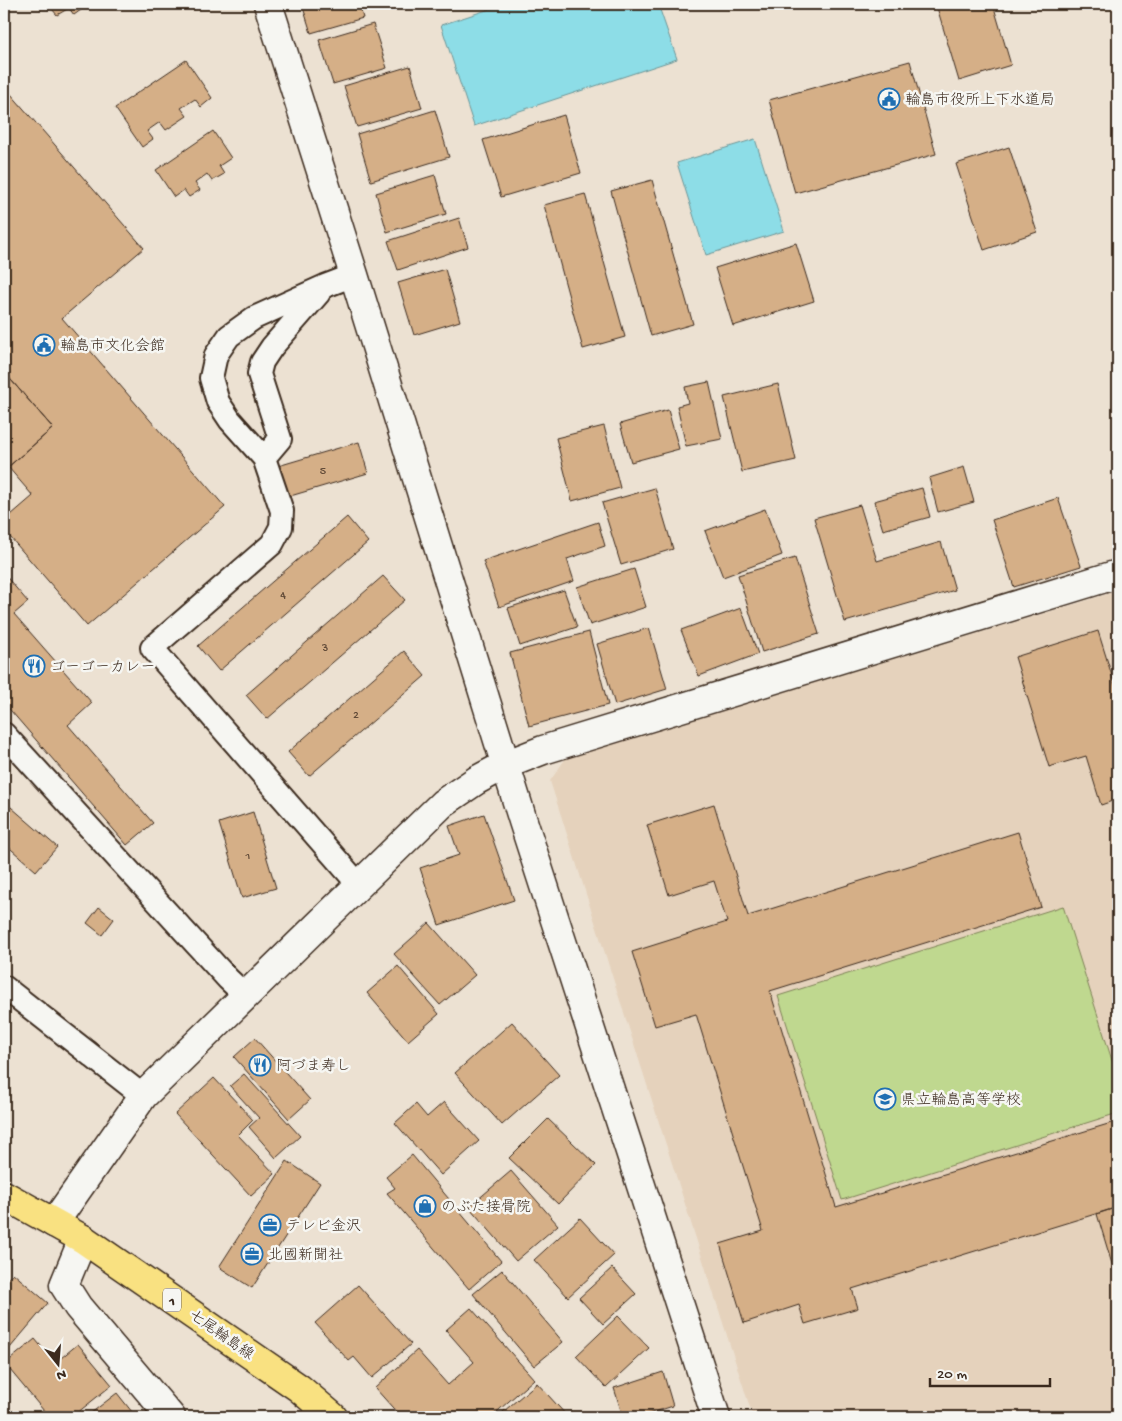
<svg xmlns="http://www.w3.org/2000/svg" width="1122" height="1421" font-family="'Gochi Hand','Klee One',sans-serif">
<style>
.built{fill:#e5d2bc}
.green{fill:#bfd88f;stroke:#7d8156}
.water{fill:#8ddde7;stroke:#6c9597}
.building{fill:#d5af87;stroke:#3b2a1e}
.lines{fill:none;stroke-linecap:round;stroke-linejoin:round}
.lane-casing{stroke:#3b2a1e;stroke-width:26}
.street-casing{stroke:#3b2a1e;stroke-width:31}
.secondary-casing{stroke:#3b2a1e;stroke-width:31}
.primary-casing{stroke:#3b2a1e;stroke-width:31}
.lane{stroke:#f6f6f2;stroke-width:22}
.street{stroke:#f6f6f2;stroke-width:28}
.secondary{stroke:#f6f6f2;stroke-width:28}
.primary{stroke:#f9e181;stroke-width:28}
.labels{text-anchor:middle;stroke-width:5;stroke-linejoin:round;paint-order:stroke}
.number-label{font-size:12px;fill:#624b38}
.shield{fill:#f6f6f2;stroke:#73675e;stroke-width:1}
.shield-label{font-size:14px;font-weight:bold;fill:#3b2a1e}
.poi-label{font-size:15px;fill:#3b2a1e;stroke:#f6f6f2;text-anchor:start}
.street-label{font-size:15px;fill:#3b2a1e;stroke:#f6f6f2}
</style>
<rect width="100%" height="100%" fill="#ece1d2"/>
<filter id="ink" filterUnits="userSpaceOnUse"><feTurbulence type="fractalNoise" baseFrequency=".02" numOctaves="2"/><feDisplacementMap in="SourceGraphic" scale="10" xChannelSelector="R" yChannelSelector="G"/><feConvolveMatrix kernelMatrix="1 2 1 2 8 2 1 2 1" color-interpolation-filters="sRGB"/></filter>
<g filter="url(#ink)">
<!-- built -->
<path class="built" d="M1118,591V1417H753L550,781L566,758Z"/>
<!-- green -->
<path class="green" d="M1063,906L1118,1079V1113L842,1200L778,996Z"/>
<!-- water -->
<path class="water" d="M505,4H658L677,59L474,126L441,25Z
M755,139L784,231L706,255L677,163Z"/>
<!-- building -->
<path class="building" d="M48,4H83L85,7L74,15L69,8L57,15Z
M302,4H359L363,18L311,33Z
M936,4H993L1011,65L959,81Z
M373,24L387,68L333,84L319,40Z
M186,60L212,98L201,107L195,99L181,108L187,116L166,130L160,122L147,131L153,139L142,147L115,108Z
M910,61L936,154L795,193L769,100Z
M410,66L422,108L357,127L344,86Z
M4,86L144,248L62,318L225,507L87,626L4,530V521L33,496L8,467L53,428L4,372Z
M435,110L449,157L371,181L357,134Z
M564,115L581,173L501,197L483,140Z
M213,131L231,158L219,166L224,174L212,181L207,174L195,183L200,190L189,197L184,190L174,197L156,170Z
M1009,147L1037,232L984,250L956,164Z
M435,175L446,214L387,232L376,193Z
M652,180L693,324L651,336L611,191Z
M585,194L625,337L583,349L544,205Z
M459,218L468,247L398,270L388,241Z
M796,243L814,301L733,326L715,268Z
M445,269L460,321L414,335L398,283Z
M4,372L53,428L8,467L4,463Z
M709,382L722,439L686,446L677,406L688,403L685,387Z
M778,384L796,460L742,472L724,397Z
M668,410L679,449L631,462L620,424Z
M604,426L620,488L572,501L556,438Z
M359,442L368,473L287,497L278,466Z
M964,467L974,502L938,512L929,478Z
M655,488L673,549L621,565L602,503Z
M922,488L930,517L883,530L874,501Z
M1058,498L1081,566L1014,587L992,520Z
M860,505L877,561L941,542L955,590L845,622L814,518Z
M765,509L782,555L723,577L705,531Z
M347,517L368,542L219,671L198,646Z
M598,522L605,546L567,559L574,581L499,607L483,561Z
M795,558L819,634L762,652L738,575Z
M634,569L646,607L590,625L577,587Z
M4,574L28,602L14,614L92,703L68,725L153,823L127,845L4,703Z
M383,576L405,600L267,719L246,695Z
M564,590L577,627L520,646L508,608Z
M741,608L758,654L699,676L681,630Z
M649,628L667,689L615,705L597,644Z
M1098,631L1118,695V799L1101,805L1086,756L1049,767L1015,657Z
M589,632L608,705L529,726L510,653Z
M404,651L425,676L309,776L288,752Z
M4,801L57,847L36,871L4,843Z
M714,804L748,916L1018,832L1041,907L770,991L836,1207L1118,1121V1207L852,1289L858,1308L805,1324L799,1305L744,1323L720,1244L763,1231L696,1014L655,1026L632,952L727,922L714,881L669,895L647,825Z
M253,812L276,888L242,898L219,823Z
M484,814L514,900L439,925L420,868L459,855L449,826Z
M99,907L114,919L102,935L87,923Z
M429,923L475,975L440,1005L394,954Z
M398,966L439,1014L408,1041L367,993Z
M512,1022L559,1075L502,1125L455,1073Z
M255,1038L310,1100L289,1119L234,1057Z
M244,1074L300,1136L276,1158L249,1127L259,1118L230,1086Z
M214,1078L253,1120L238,1135L275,1174L251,1196L175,1114Z
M444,1102L479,1141L441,1175L395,1123L416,1104L427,1117Z
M548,1119L596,1165L558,1204L509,1158Z
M412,1155L501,1261L469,1289L387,1193L395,1188L386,1177Z
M287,1161L320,1183L252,1288L219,1267Z
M511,1171L558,1225L516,1261L469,1207Z
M1118,1207V1284L1097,1214Z
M580,1218L614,1255L568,1297L534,1260Z
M612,1268L636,1294L603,1324L579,1298Z
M502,1270L563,1342L534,1366L473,1294Z
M13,1273L48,1303L10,1348L4,1343V1283Z
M358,1285L411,1344L372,1378L354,1357L349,1361L315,1323Z
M471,1308L534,1379L491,1417H401L375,1388L417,1350L448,1385L474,1362L446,1330Z
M618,1316L649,1348L606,1388L576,1356Z
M35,1339L55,1363L78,1344L112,1385L72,1417H49L5,1364Z
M663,1372L673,1406L639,1417H623L614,1388Z
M537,1383L568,1417H497Z
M117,1393L136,1417H86Z"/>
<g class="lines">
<!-- lane casing -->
<g class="lane-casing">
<path id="lane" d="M354,275L325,286L254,318L229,336L216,355L211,378L218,402L230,420L264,458L282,511L281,527L272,544L152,648L359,885
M264,458L280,439L259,374L262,362L272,347L319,293
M4,734L228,979L246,996
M4,987L143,1096"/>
</g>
<!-- street casing -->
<g class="street-casing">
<path id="street" d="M54,1223L143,1096L443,803L477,780L505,765L543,750L1118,574
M83,1239L64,1285L78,1307L171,1417"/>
</g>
<!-- secondary casing -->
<g class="secondary-casing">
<path id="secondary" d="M268,4L354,275L523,821L716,1417"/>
</g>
<!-- primary casing -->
<g class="primary-casing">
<path id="primary" d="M4,1195L83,1239L299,1388L333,1417"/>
</g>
<!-- lane -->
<use href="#lane" class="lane"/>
<!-- street -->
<use href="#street" class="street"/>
<!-- secondary -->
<use href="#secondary" class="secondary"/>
<!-- primary -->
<use href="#primary" class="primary"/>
</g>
</g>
<!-- icons -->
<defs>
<g id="civic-ring" transform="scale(1.125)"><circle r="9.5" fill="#f6f6f2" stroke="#1f6fb2" stroke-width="1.5"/><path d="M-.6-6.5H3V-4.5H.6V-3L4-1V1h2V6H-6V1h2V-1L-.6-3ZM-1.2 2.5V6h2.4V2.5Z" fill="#1f6fb2"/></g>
<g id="restaurant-ring" transform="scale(1.125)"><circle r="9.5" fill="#f6f6f2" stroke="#1f6fb2" stroke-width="1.5"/><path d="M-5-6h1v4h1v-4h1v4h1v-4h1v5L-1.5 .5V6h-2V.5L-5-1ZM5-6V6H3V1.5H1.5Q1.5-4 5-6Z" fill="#1f6fb2"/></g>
<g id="school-ring" transform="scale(1.125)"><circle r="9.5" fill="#f6f6f2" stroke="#1f6fb2" stroke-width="1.5"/><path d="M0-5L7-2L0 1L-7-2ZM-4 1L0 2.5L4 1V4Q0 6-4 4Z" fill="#1f6fb2"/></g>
<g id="shop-ring" transform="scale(1.125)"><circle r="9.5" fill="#f6f6f2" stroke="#1f6fb2" stroke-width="1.5"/><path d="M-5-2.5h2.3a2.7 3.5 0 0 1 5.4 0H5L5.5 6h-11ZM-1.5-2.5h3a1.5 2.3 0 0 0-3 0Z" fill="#1f6fb2"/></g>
<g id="office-ring" transform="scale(1.125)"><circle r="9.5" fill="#f6f6f2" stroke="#1f6fb2" stroke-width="1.5"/><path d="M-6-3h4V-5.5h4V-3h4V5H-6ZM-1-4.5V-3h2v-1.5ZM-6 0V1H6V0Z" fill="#1f6fb2"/></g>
</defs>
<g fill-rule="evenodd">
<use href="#civic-ring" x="889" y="99"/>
<use href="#civic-ring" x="44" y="345"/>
<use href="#restaurant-ring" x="34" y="666"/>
<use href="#restaurant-ring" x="260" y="1065"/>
<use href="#school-ring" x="885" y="1099"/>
<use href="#shop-ring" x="425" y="1206"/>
<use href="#office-ring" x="270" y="1225"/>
<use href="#office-ring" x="252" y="1254"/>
</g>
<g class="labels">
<!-- number labels -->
<g class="number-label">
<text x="323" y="474">5</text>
<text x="283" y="598">4</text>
<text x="325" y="651">3</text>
<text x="356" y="718">2</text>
<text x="248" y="859">1</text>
</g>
<!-- shield labels -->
<rect class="shield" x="163" y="1288.5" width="18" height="23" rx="4"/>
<g class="shield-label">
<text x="172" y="1305">1</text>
</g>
<!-- poi labels -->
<g class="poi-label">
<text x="905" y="104">輪島市役所上下水道局</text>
<text x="60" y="350">輪島市文化会館</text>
<text x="50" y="671">ゴーゴーカレー</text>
<text x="276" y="1070">阿づま寿し</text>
<text x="901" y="1104">県立輪島高等学校</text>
<text x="441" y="1211">のぶた接骨院</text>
<text x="286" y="1230">テレビ金沢</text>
<text x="268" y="1259">北國新聞社</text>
</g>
<!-- street labels -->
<g class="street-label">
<text transform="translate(222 1334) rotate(35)" y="5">七尾輪島線</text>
</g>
</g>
<!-- margin -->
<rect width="1122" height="1421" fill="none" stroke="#f6f6f2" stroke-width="20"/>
<rect x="10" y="10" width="1102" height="1401" fill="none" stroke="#3b2a1e" stroke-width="2" filter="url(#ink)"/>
<!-- north arrow -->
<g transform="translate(58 1364) rotate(163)" stroke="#f6f6f2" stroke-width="4" paint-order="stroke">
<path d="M0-4L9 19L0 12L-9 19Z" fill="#3b2a1e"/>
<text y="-8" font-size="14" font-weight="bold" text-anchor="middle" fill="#3b2a1e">N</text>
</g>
<!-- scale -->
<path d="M930 1378v8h120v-8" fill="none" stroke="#3b2a1e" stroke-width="2.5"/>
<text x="937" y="1378" font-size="15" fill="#3b2a1e" stroke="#f6f6f2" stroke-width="4" paint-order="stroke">20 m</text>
</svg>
